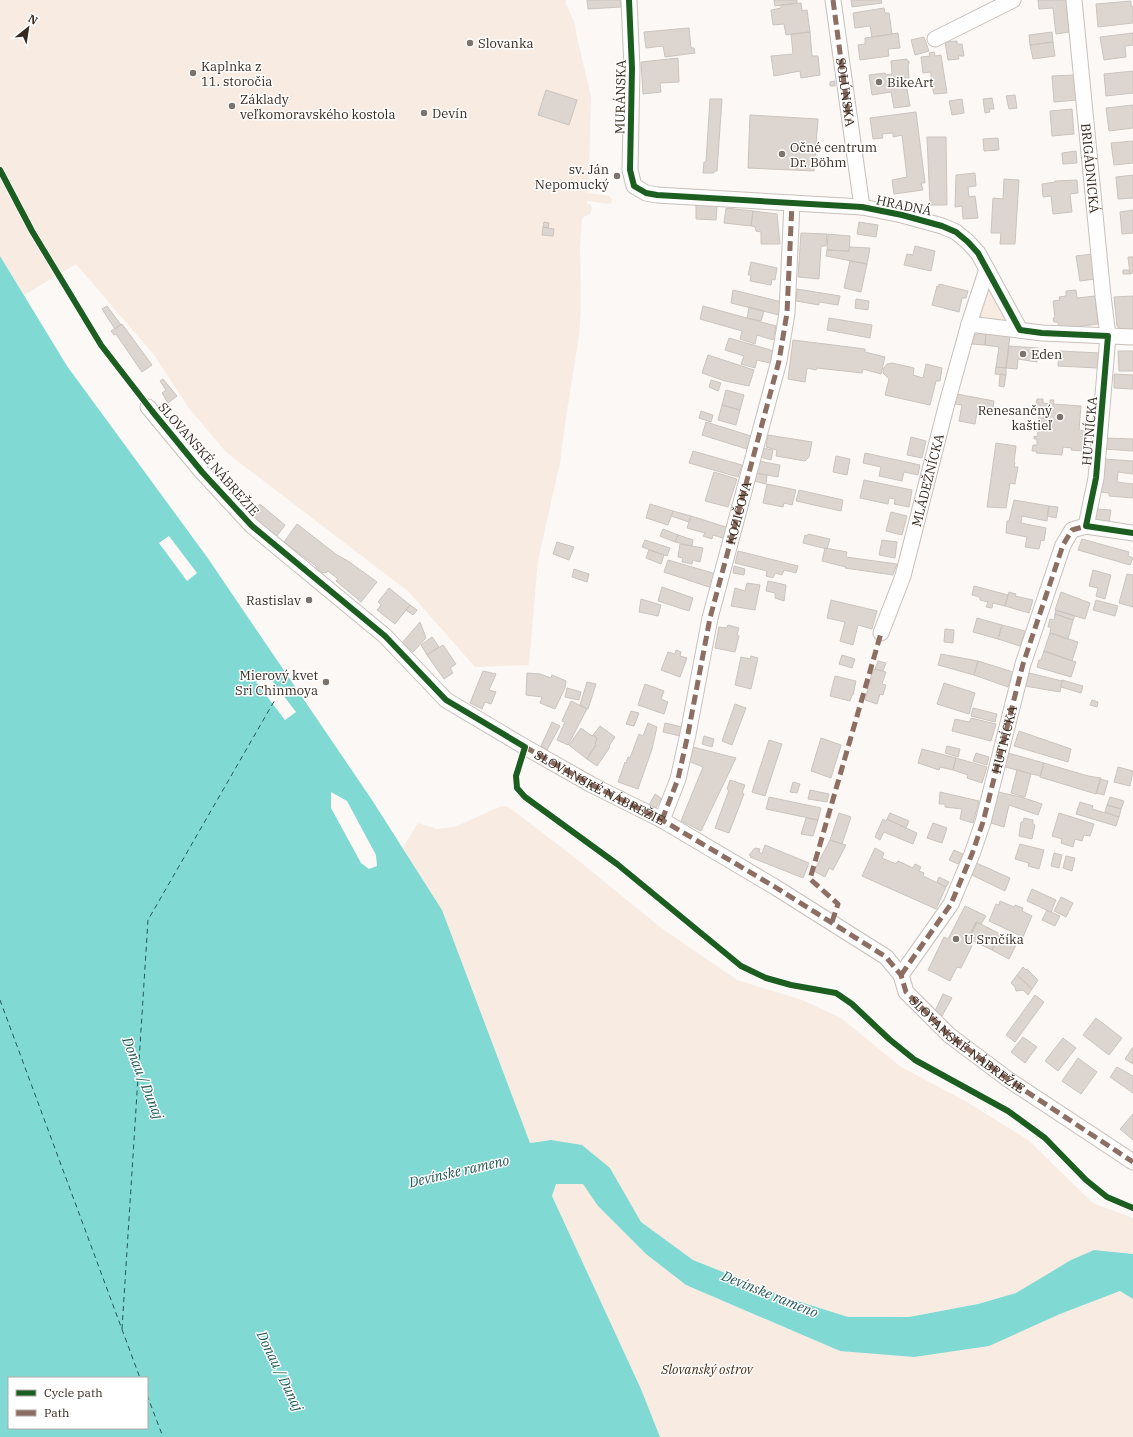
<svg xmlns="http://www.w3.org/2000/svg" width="1133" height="1437" font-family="'IBM Plex Serif',serif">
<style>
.green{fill:#f8ebe1}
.water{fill:#80d9d3;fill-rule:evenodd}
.pier{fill:#fbf8f6}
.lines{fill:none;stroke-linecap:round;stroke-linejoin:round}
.ferry{stroke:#225854;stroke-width:1;stroke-dasharray:5 4;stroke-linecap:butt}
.building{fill:#ddd5d0;stroke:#cbc4be}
.minor-casing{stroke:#c8c0bb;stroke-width:17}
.minor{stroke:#fefefe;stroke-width:15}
.quiet{stroke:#8d6e63;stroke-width:5;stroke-dasharray:10 5;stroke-linecap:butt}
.cycleway-casing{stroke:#fff;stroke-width:8}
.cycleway{stroke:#1b5e20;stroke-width:6}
.poi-dot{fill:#7c736c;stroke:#fff;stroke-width:1.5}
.labels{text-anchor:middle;stroke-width:3;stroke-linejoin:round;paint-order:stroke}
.poi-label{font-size:13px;fill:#372b21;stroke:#fff;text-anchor:start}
.street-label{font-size:13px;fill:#372b21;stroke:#fff}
.park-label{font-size:13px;font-style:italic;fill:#472b12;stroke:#fff}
.water-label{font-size:14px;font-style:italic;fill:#225854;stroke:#fff}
</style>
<rect width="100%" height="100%" fill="#fbf8f6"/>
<!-- green -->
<path class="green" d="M0,0H566V4L574,22L578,42L591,96L589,179L595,182V186L588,187L587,193L610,196V198H612L611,203L609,204L587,201V204H590L592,208L590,214L583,217L582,220L580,248L581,305L579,336L566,417L560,463L538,560L529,665L475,667L409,592L227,453L188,407L154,355L76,264L24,295L0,256Z
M991,291L1008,325L974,322L985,292Z
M505,806L510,808L574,857L660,927L737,980L802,1000L841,1018L901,1067L967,1102L1028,1140L1093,1203L1133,1218V1254L1094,1250L1071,1260L1016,1293L978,1304L909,1317H848L788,1298L693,1260L641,1222L610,1168L551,1140L530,1143L442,910L403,848L418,823L437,829L455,827L499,807Z
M583,1183L598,1206L646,1254L686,1285L840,1351L1060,1314L1120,1291L1133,1299V1437H660L641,1389L552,1196L556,1184Z"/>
<!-- water -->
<path class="water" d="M0,256L67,366L207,557L372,800L442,910L530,1143L551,1140L582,1145L610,1168L641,1222L693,1260L788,1298L848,1317H909L978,1304L1016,1293L1071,1260L1094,1250L1133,1254V1299L1120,1291L1060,1314L989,1346L914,1357L840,1351L686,1285L646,1254L598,1206L583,1184H556L552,1196L641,1389L660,1437H0ZM9,1378H147V1428H9Z"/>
<!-- pier -->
<path class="pier" d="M169,536L197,573L187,581L159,543Z
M267,674L296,712L285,720L256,682Z
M331,792L347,801L376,855L377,866L369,869L361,863L331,808Z"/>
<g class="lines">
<!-- ferry -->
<path class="ferry" d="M0,1000L140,1378
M122,1329L148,920L276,698
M147,1395L163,1437"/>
</g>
<!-- building -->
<path class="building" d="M587,0H620L621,7L588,9Z
M774,0H797V3L775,6Z
M851,0H881L882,3L852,7Z
M1038,0H1066L1069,32L1056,34L1053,8L1039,9Z
M1131,1V7L1133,6V23L1098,27L1096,4Z
M801,3L802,11L807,10L810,32L786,35L784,24L773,25L771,10L781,8V5Z
M884,8L885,13H889L892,34L872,37L870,26L855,28L853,13Z
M689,28L691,48H694L695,53L665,57L663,46L646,48L644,32Z
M810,32L812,56H818L820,75L801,78L800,71L774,76L771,56L793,54L791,34Z
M1052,32L1053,42L1030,45L1029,35Z
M898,33L900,48L888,49L889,56L860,60L858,45L865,44V38Z
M1133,33V45L1125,46L1126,57L1104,60L1100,37Z
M924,37L929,51L915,55L911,40Z
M957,41V44H962L964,56H958L959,59L948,60L945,42Z
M1053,42L1055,56L1033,59L1030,45Z
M934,52L935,56L941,55L947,93L934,94L931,83V72L923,73L921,57L930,56L929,53Z
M678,58L679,82L660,83L661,92L643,94L641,62Z
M907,59V61H909V64L908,65L909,78H905L910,106L894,108L891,92L872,95L869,75L885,73L886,75L892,74L891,61Z
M1133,71V93L1106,96L1104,74Z
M1075,75L1077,100L1054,102L1052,76Z
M835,81V86H830V82Z
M546,90L577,100L569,125L538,115Z
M1015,95L1017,108L1009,109L1006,96Z
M992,98L994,109H989L990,112L985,113L983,99Z
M710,99H722L717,171H714V173H703L704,162H706Z
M962,99L964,113L952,115L949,101Z
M1133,105V128L1109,131L1106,108Z
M1072,109L1074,134L1052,136L1050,111Z
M916,112L925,183H921L923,190L894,194L892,180L907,177L902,135L893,137V133L882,134L883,138L873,139L870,118Z
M750,115L818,119L814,171L748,168Z
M927,137H946L947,205H930Z
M998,138L999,150L984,151L983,139Z
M1133,141V163L1114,165L1111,143Z
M1076,151L1077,163L1063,164L1062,153Z
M975,173L976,186L968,187L969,197L975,196L978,218L963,219L962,206L955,207L956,175Z
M1133,175V198L1118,199L1116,177Z
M1004,179L1019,180L1015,244H1000L1001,233H991L993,198L1003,199Z
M1077,180L1078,193L1070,194L1072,212L1053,214L1051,196L1043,197L1042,184L1055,182V181Z
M696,205L717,206L716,220L696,219Z
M726,208L753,211L751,226L724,223Z
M1133,210V233L1122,234L1120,212Z
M753,211L777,214L780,244H761V232L756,231L755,227L751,226Z
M544,222L549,223L548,228L543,227Z
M859,222L878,225L876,237L857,234Z
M543,227L554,229L553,236L542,235Z
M801,233L827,234L826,246H821L819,279L798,277Z
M828,234L850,236L849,251L827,250Z
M915,246L935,251L931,271L904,265L907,254L913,255Z
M850,247L870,248L867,264L826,256L827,250L849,251Z
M1092,254L1095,279L1080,281L1076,256Z
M1128,257H1133V273L1130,274Z
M850,261L867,264L861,292L844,288Z
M751,262L777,268L775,280L772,279L771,285L750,281L751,275H748Z
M1123,270H1129L1130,274H1123Z
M939,284L968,291L966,298H962L959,312L932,305L937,286L939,287Z
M797,289L840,296L838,305L819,302V305L796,301Z
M733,290L782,302L779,315L731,303Z
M1076,290L1077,298L1095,296L1098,324L1059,329L1058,322H1054L1053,318H1055L1053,301L1060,300L1059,297L1066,296V291Z
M1133,296V332L1122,331L1117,326L1114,297Z
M856,299L869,301L868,310L855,308Z
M107,306L121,325L115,329L102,309Z
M703,306L776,326L773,340L757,335L755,344L740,339L742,331L700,319Z
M749,307L764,311L761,321L747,318Z
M829,318L872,325L870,338L827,330Z
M122,324L152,365L142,372L116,334L114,335L111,331Z
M986,332L1010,335L1006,368L996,367L999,347L985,345Z
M986,332L985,345L972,344L974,335Z
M729,338L774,351L770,363L757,360L755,368L741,364L744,356L725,350Z
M793,340L865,349V352L885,357L881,374L863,369L862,373L817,368L816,370L807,368L805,382L788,379Z
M1009,346L1038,348L1037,362L1018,359L1017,369L1006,368Z
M1059,351L1100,353L1098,368L1058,366Z
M1118,351H1133V371H1119Z
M708,355L754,370L749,386L725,381L702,373Z
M892,363L914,368L913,375L923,378L926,364L942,368L940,381H936L930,405L885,395L889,379L883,373V369L887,364Z
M996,367L1006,368V375L995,374Z
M1000,374L1006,375L1004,387L999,386Z
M1114,374L1133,375V389L1114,388Z
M163,379L177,396L168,403L162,393L166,390L160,381Z
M711,380L721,383L718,391L709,387Z
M726,390L744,395L740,410L722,405Z
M957,394L994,401L992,415L977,412L975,424L959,421L962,405L955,404Z
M1037,399H1043V403L1050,404V400H1054L1053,404L1081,406L1079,430L1087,431L1086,440L1085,443H1083V451L1071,450L1072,448L1063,447L1062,455L1036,453L1037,451H1032L1033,445H1037V439H1034V436L1037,437L1038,431H1034V428H1038L1040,405H1036Z
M722,405L740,410L736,425L718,420Z
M701,411L713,415L711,422L699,418Z
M706,422L751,436L747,449L702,435Z
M768,435L812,442L809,457L805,461L776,456L777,450L766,447Z
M911,437L926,441L922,458L907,455Z
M1105,438L1133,439V451L1104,449Z
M996,443L1016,446L1014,462L1015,463L1014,467H1018L1015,484L1010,483L1006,508L987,507Z
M762,448L773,450L771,460L760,457Z
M693,451L742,465L738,477L689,463Z
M865,453L920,465L918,475L904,472L902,481L879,476L881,467L863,463Z
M836,456L850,459L847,475L833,472Z
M1103,459L1133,461V474L1118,472L1117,482L1133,484V498L1109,496V493L1100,492Z
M758,461L780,465L778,477L756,473Z
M714,472L737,479L728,507L705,501Z
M756,473L767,475L766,484L754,481Z
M864,480L912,490L909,507L894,504L895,499L889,498L888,504L860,498Z
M767,484L796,490L792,505L784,503L783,507L763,503Z
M799,490L843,500L841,511L796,501Z
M1014,500L1049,506L1047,521L1022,516L1021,523L1046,528L1044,541L1041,540L1039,549L1025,547L1027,537L1006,533L1007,521H1009Z
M260,504L285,525L276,537L250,517Z
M650,504L673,511L668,525L646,518Z
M1049,506L1058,507L1056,518L1047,516Z
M1096,509L1111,510L1109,523L1093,521Z
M673,511L691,516L689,522L671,516Z
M891,512L907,516L902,535L886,531Z
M691,516L729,528L726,539L713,535L712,539L703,536L705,533L687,528Z
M297,524L337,555L348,561L377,582L361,602L336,581L338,579L328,571L325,573L320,572L318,571L316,566L284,542Z
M663,529L678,535L675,542L660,536Z
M808,534L830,539L827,549L803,543L805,535L807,536Z
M678,535L693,540L692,546L675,542Z
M1082,539L1129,552L1128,556L1133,558L1130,565L1078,550Z
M645,540L670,548L667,556L642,547Z
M882,540L897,542L895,558L879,555Z
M557,542L574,547L569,560L553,554Z
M680,544L703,548L700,562L693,560L692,564L682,562L683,558L678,557Z
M825,548L847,552L846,557L897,564L893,575L845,568L846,567L822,561Z
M649,550L664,555L661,564L646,558Z
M738,551L798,566L796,573L784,570L782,575L775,573L773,578L766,576L767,571L735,563Z
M668,560L716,574L712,588L664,572Z
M734,566L745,569L744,575L733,573Z
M574,569L589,574L587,582L572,577Z
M1093,570L1111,575L1105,599L1096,596L1098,588L1089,586Z
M1127,574L1133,575V607L1119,603Z
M768,581L786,585L784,601L775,598V593L766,591Z
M747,583L760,585L755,610L731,606L735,588L745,591Z
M974,586L1008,595L1005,606L993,603L992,608L986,607L988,602L980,600V597L972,595Z
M662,587L693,598L689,611L658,601Z
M389,588L410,605L395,624L377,610L381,605L378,602Z
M1009,592L1016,594L1015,596L1033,600L1029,613L1005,606Z
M1061,592L1090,603L1085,619L1055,610Z
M641,599L661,605L658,616L639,612Z
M831,600L877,611L872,629L858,625L853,645L840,641L845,622L827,618Z
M1096,600L1118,606L1115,616L1093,610Z
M410,605L417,610L413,615L406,610Z
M1056,610L1075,616L1073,620L1055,614Z
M1055,614L1073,620L1068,639L1050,633L1051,627H1048L1050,619L1054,620Z
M977,618L1002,625L998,639L973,632Z
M420,622L426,638L413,652L402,643Z
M728,625L739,628L737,635L739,636L735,652L715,648L719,627L727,628Z
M1002,625L1025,631L1020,646L998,639Z
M945,629L954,630L953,643L944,642Z
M1050,633L1078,642L1072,661L1044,651Z
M432,637L439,647L427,655L421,645Z
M443,645L456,664L450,668L453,673L444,679L427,655Z
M676,650L681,652L680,656L687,658L680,677L661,670L668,652L675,654Z
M1044,651L1076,662L1071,677L1037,667L1039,660H1041Z
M941,654L978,661L974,675L938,665Z
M842,655L855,659L852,668L839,664Z
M751,656L758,658L751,689L735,685L741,657L750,659Z
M878,661L886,663L883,671L875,669Z
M978,661L1013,672L1008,687L974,675Z
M873,669L886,672L882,684L886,685L883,695L880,694L877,704L865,700Z
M483,671L496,674L489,690L496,692L491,704L485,702L482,709L470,703Z
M527,673L540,674L551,678L552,675L566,681L565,688L555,709L540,703L542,697L526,695Z
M1029,673L1062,681L1060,692L1025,686Z
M835,676L856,681L853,695H852L850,701L830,696Z
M1062,680L1083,686L1081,693L1061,687Z
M587,682L596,684L588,709L580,705Z
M944,683L975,693L969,714L937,704Z
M645,684L664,691L661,699L668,702L664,714L638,705Z
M567,688L581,692L579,700L565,697Z
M1092,700L1098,702L1097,707L1090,705Z
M571,701L587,709L568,745L557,740L565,722L562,721Z
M735,704L746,708L732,745L722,741Z
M973,708L997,714L995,722L971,716Z
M631,711L639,713L634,726L626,724Z
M971,718L996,724L991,741L952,731L955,719L969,722Z
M552,722L560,726L547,750L541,746Z
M648,723L657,727L652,749L638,789L618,782L625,762L626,763L628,757L630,758L639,734L643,736Z
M665,723L682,727L680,736L663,732Z
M600,726L615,737L609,746L610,747L597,766L587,759L596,745L595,744L597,738L593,735Z
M581,728L592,736L593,735L597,738L595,744L596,745L587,759L569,745Z
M1019,731L1071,749L1068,762L1014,746Z
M704,736L714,739L712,747L702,744Z
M821,738L841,745L831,778L811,771Z
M769,740L782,744L765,796L752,792Z
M689,746L736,758L701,831L681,821L703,767L686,760Z
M947,746L960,749L958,757L945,753Z
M922,749L956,758L953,770L940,767L939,770L918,763Z
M976,753L989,757L987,765L973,761Z
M1008,753L1044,763L1040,776L1005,767Z
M956,758L987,767L982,783L967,778L968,775L953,770Z
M1044,763L1088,776L1101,778L1096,794L1040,777Z
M1118,767L1133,771L1130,786L1114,782Z
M1017,770L1031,774L1025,797L1011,793Z
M1100,779L1108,781L1104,795L1096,793Z
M730,780L745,785L742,793L744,794L729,833L715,828L729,790L727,789Z
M793,782L800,784L797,793L790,792Z
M810,790L829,794L827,802L808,799Z
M940,792L979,801L973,823L960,819L962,809L945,807V804H939Z
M998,792L1021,797L1042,804L1038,815L1009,805L1004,827L991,823Z
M655,794L661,798L656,808L649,805Z
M769,797L821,808L818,820L766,809Z
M1110,797L1124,801L1121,809L1107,805Z
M1080,802L1093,806L1092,809L1119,817L1116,826L1076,814Z
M1107,805L1121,809L1119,817L1105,812Z
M839,813L851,817L842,844L830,840Z
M890,813L909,821L906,828L887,819Z
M1059,813L1094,824L1090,836L1084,835L1082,841L1075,839L1073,847L1061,843L1062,839L1052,836Z
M806,818L818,820L813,836L801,834Z
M1024,818L1033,820V824L1035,825L1032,839L1019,836L1021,822H1023Z
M883,819L886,821L887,819L917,833L913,844L884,832L880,840L875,837Z
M933,823L947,828L942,843L927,838Z
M830,840L846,845L833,870L829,868L825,877L814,871Z
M1020,844L1044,850L1039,869L1028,866L1029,863L1015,859Z
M765,845L809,863L803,878L750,857L751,856L749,855L755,848L760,849L759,852L762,854Z
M875,848L884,853L882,858L896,864L898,861L913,868L915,864L921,867L919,871L924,873L923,876L946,887L936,909L862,876Z
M954,850L963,854L958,864L949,860Z
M1054,853L1062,855L1059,868L1051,866Z
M1066,856L1075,858L1072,871L1063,868Z
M974,862L1010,878L1005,891L970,874Z
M939,877L949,882L946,887L937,882Z
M1032,889L1056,900L1051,912L1027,901Z
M1061,897L1073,903L1066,917L1054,911Z
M1000,901L1014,907L1015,905L1023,908L1022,911L1032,916L1023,937L989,921L996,904L999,905Z
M965,906L986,916L981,924L976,922L968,939H969L967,944L972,946L961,968L957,967L950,981L928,970L944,937L948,939Z
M1047,910L1060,916L1055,926L1042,920Z
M976,922H977L969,939H968Z
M977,922L1000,934L992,950L969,939Z
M1000,934L1017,943L1009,959L992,950Z
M1023,967L1026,970L1027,969L1038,980L1032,989L1017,975Z
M1017,975L1032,989L1028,995L1023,990L1016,991L1015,987L1011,983Z
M943,994L952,998L942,1016L935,1011Z
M1035,995L1044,1002L1015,1042L1006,1035Z
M1096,1018L1122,1038L1109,1055L1083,1035Z
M1023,1037L1037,1047L1025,1063L1011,1052Z
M1063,1038L1076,1048L1058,1071L1045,1061Z
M1133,1047V1064L1125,1059Z
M1078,1058L1097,1072L1081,1094L1062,1081Z
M1117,1067L1133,1076V1093L1110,1077Z
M1133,1114V1140L1120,1129Z"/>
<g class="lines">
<!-- minor casing -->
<g class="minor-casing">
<g id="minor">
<path d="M629,0L632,68L630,170L634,186L646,193L657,195L862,207L902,215L942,226L956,232L968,242L978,253L1020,330"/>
<path id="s1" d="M833,0L862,207"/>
<path id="s2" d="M1074,0L1103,296L1108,336L1096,478L1086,526"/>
<path d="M935,39L1013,0"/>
<path d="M969,324L1042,333L1133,337"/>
<path id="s3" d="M148,407L202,472L252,526L385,636L446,700L525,747L592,785L662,820L775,887L886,957L901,975L906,992L949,1035L1009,1080L1133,1162"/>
<path id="s4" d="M881,633L903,576L947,403L969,324L987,269"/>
<path id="s5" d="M662,820L678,779L688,734L710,618L779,361L787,313L792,203"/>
<path d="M901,975L951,904L972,854L983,822L1023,664L1063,545L1072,530L1086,526L1133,533"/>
</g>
</g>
<!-- minor -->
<use href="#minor" class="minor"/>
<!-- quiet -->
<g class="quiet">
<path d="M833,0L849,120"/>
<path d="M525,747L592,785L662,820L775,887L886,957L901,975L906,992L949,1035L1009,1080L1133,1162"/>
<path d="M662,820L678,779L688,734L710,618L779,361L787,313L792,203"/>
<path d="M832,922L838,904L810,879L881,633"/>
<path id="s6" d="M901,975L951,904L972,854L983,822L1023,664L1063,545L1072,530L1086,526L1089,527"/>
</g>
<!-- cycleway casing -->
<g class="cycleway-casing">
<path id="cycleway" d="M629,0L632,68L630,170L634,186L646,193L657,195L862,207L902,215L942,226L956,232L968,242L978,253L1020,330L1042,333L1108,336L1096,478L1086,526L1133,533
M0,170L32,231L101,345L152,411L202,472L252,526L385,636L446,700L525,747L516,776L517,788L525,797L617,864L741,966L766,978L791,985L836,993L852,1004L889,1039L915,1060L1008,1111L1045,1138L1086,1180L1107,1197L1133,1208"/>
</g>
<!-- cycleway -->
<use href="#cycleway" class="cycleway"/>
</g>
<!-- markers -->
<g class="poi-dot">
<circle cx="470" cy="43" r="4"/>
<circle cx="193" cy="73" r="4"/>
<circle cx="879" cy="82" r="4"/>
<circle cx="232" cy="106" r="4"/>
<circle cx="424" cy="113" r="4"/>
<circle cx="782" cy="154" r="4"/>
<circle cx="617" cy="176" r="4"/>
<circle cx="1023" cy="354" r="4"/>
<circle cx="1060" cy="417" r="4"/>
<circle cx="309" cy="600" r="4"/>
<circle cx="326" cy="682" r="4"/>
<circle cx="956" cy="939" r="4"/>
</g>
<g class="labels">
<!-- poi labels -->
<g class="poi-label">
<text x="478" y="48">Slovanka</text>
<text x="201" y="71">Kaplnka z<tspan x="201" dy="15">11. storočia</tspan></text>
<text x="887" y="87">BikeArt</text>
<text x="240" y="104">Základy<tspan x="240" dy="15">veľkomoravského kostola</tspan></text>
<text x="432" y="118">Devín</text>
<text x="790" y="152">Očné centrum<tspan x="790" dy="15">Dr. Böhm</tspan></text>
<text x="609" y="174" text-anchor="end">sv. Ján<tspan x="609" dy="15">Nepomucký</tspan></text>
<text x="1031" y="359">Eden</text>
<text x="1052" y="415" text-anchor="end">Renesančný<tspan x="1052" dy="15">kaštieľ</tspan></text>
<text x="301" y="605" text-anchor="end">Rastislav</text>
<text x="318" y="680" text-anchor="end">Mierový kvet<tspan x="318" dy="15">Sri Chinmoya</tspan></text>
<text x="964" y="944">U Srnčíka</text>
</g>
<!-- street labels -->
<g class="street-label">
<text dy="5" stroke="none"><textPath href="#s1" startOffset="93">SOLÚNSKA</textPath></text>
<text transform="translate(620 97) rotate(-89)" y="5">MURÁNSKA</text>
<text dy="5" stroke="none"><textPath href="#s2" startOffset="169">BRIGÁDNICKÁ</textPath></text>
<text transform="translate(904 205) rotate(12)" y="5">HRADNÁ</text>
<text transform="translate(1089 431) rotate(-85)" y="5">HUTNÍCKA</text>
<text transform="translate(209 459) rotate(49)" y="5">SLOVANSKÉ NÁBREŽIE</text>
<text dy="5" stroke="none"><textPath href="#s4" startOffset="160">MLÁDEŽNÍCKA</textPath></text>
<text dy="5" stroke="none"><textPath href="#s5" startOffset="317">KOZIČOVA</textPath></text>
<text dy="5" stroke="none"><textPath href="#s6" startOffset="260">HUTNÍCKA</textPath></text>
<text dy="5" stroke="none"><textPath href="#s3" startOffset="596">SLOVANSKÉ NÁBREŽIE</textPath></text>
<text dy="5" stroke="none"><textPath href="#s3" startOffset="1051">SLOVANSKÉ NÁBREŽIE</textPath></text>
</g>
<!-- park labels -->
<g class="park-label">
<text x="707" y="1374">Slovanský ostrov</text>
</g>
<!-- water labels -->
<g class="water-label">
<text transform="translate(143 1078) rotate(68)" y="5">Donau / Dunaj</text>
<text transform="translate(459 1171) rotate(-13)" y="5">Devínske rameno</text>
<text transform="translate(770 1294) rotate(22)" y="5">Devínske rameno</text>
<text transform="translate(280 1371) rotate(64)" y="5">Donau / Dunaj</text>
</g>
</g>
<!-- legend -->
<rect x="8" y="1377" width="140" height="52" fill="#ffffff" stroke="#afaaa6"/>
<rect x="16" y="1390" width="20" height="6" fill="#1b5e20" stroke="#afaaa6"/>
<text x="44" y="1397" font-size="12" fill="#372b21">Cycle path</text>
<rect x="16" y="1410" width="20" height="6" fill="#8d6e63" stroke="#afaaa6"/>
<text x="44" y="1417" font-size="12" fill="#372b21">Path</text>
<!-- north arrow -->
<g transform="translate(28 28) rotate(30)" stroke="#ffffff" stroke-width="3" paint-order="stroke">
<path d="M0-3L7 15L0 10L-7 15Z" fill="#372b21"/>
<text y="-6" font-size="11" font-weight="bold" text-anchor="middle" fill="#372b21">N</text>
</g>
</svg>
